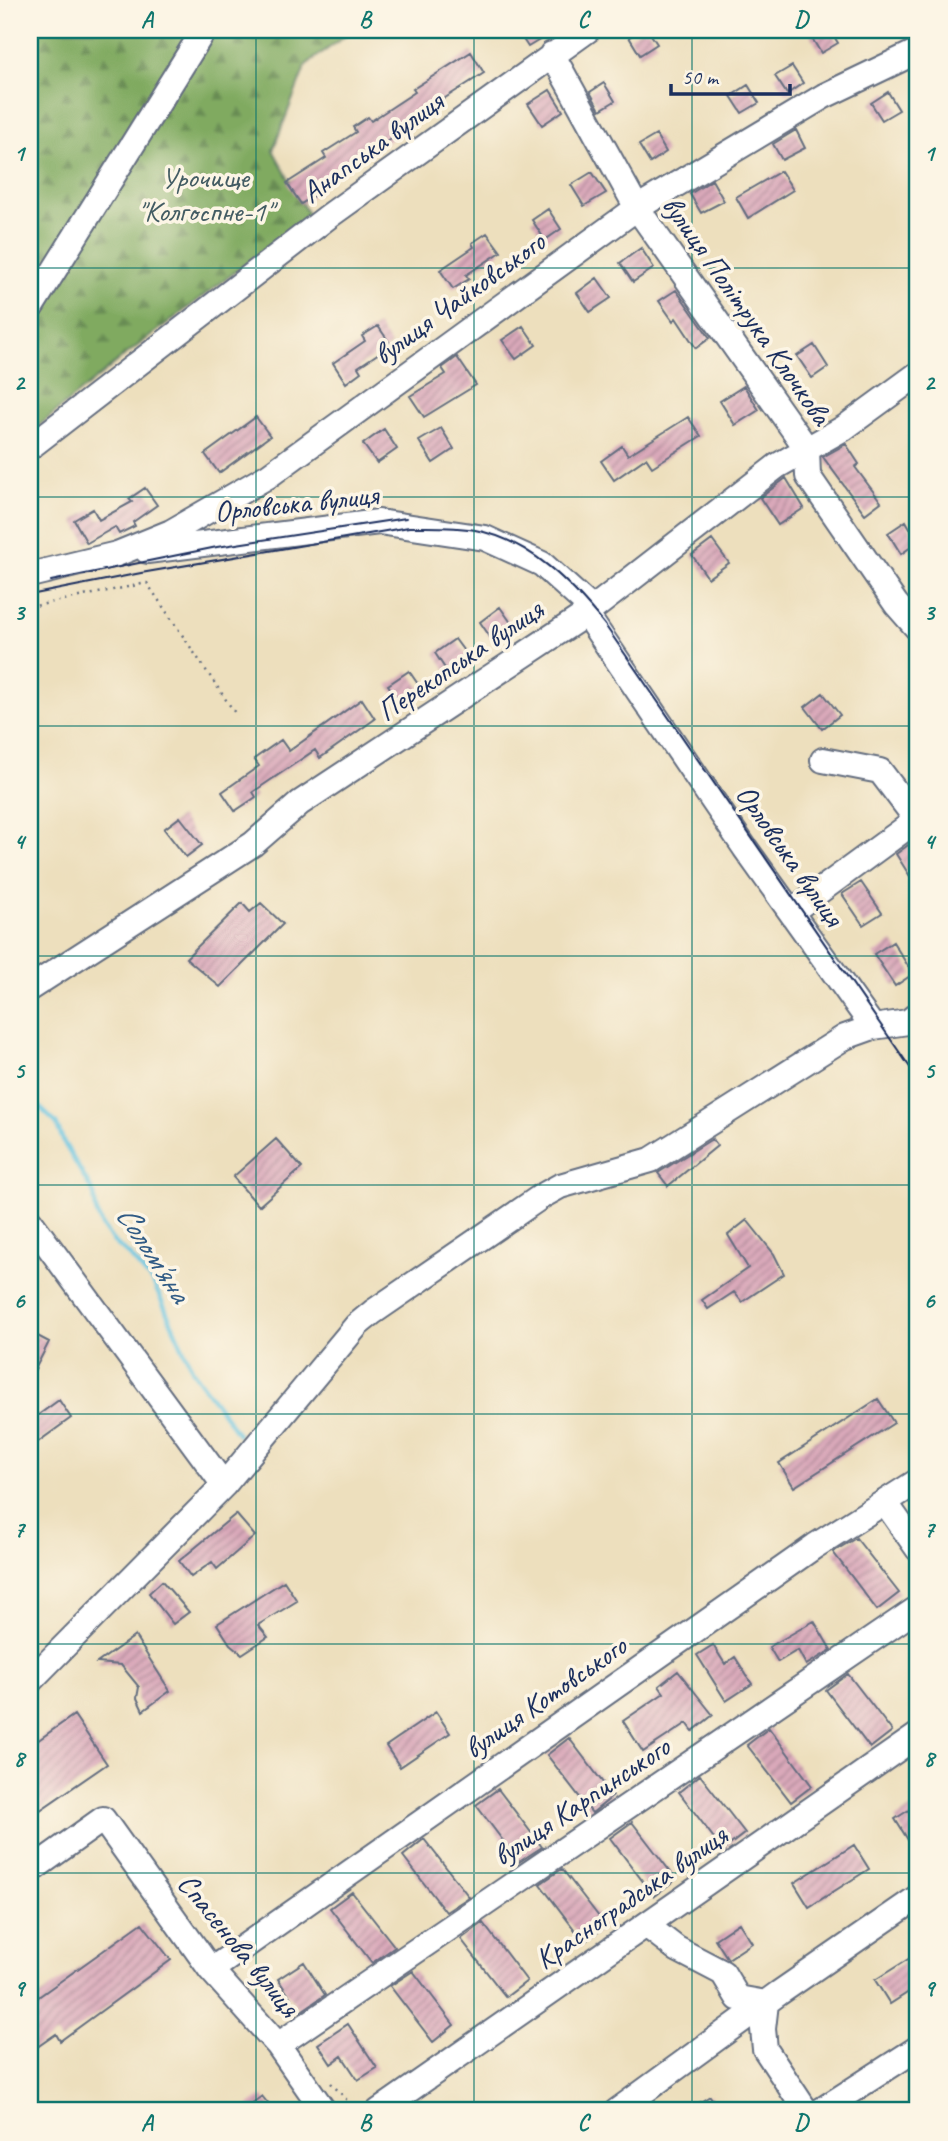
<svg xmlns="http://www.w3.org/2000/svg" width="948" height="2141" font-family="Caveat,sans-serif">
<style>
.forest{fill:url(#forest-firs);stroke:#4e6c60;stroke-width:2}
.lines{fill:none;stroke-linecap:round;stroke-linejoin:round}
.stream{stroke:#62c2e0;stroke-width:4.5}
.building{fill:url(#building-hatch)}
.minor-casing{stroke:#646d7f;stroke-width:28}
.path{stroke:#646d7f;stroke-width:2.5;stroke-dasharray:2 5;stroke-linecap:butt}
.minor{stroke:#fff;stroke-width:24}
.tram{stroke:#1b2f5e;stroke-width:2}
.grid{fill:none;stroke:#0f766e;stroke-width:2;stroke-opacity:0.55}
.labels{text-anchor:middle;stroke-width:7;stroke-linejoin:round;paint-order:stroke}
.street-label{font-size:30px;fill:#1b2f5e;stroke:#fcf5e5}
.park-label{font-size:30px;fill:#435c63;stroke:#fcf5e5}
.water-label{font-size:32px;font-style:italic;fill:#305b85;stroke:#fcf5e5}
.neatline{fill:none;stroke:#0f766e;stroke-width:2.5}
.grid-label{font-size:23px;text-anchor:middle;font-weight:bold;fill:#0f766e}
</style>
<defs>
<pattern id="forest-firs" width="22" height="20" patternUnits="userSpaceOnUse" patternTransform="scale(1.75)"><rect width="22" height="20" fill="#80aa61"/><path d="M5 1l3.5 6h-7zM16 11l3.5 6h-7z" fill="#688b53"/></pattern>
<pattern id="building-hatch" width="6" height="6" patternUnits="userSpaceOnUse" patternTransform="scale(1.75)"><rect width="6" height="6" fill="#daa9ba"/><path d="M-1 1l2-2M0 6l6-6M5 7l2-2" fill="none" stroke="#b08a9a"/></pattern>
</defs>
<rect width="100%" height="100%" fill="#fcf5e5"/>
<filter id="ink" filterUnits="userSpaceOnUse"><feTurbulence type="fractalNoise" baseFrequency=".0143" numOctaves="2"/><feDisplacementMap in="SourceGraphic" scale="14" xChannelSelector="R" yChannelSelector="G"/><feConvolveMatrix kernelMatrix="1 2 1 2 8 2 1 2 1" color-interpolation-filters="sRGB"/></filter>
<filter id="wash" filterUnits="userSpaceOnUse"><feTurbulence type="fractalNoise" baseFrequency=".00686" numOctaves="4" result="noise"/><feDisplacementMap in="SourceGraphic" scale="28" xChannelSelector="R" yChannelSelector="G"/><feGaussianBlur stdDeviation="1.57" result="paint"/><feColorMatrix in="noise" values="0 0 0 0 0 0 0 0 0 0 0 0 0 0 0 0 0 1.4 0 .05"/><feComposite in="paint" operator="in"/></filter>
<g filter="url(#wash)">
<rect width="100%" height="100%" fill="#eddfbd"/>
<!-- forest -->
<path class="forest" d="M30,30H198L30,301Z
M213,30H353L306,65L273,150L309,216L123,357L30,433V320Z"/>
<g class="lines">
<!-- stream -->
<path class="stream" d="M30,1098L56,1123L64,1143L94,1194L96,1211L102,1226L113,1241L130,1256L154,1284L194,1373L238,1434"/>
</g>
<g id="blocks">
<!-- building -->
<path class="building" d="M517,30H556L528,47Z
M641,30H648L657,44L640,55L629,37Z
M819,30H830L838,43L821,53L810,35Z
M471,52L484,73L420,114L422,118L371,153L319,185L322,190L301,204L287,183L326,158L323,153L356,132L353,127L368,117L371,121L415,92L413,89Z
M792,66L803,83L787,94L775,76Z
M604,83L615,101L600,110L590,92Z
M748,85L759,103L742,113L731,96Z
M550,90L563,111L542,125L528,104Z
M888,92L899,110L882,120L871,103Z
M796,130L805,148L782,160L773,144Z
M656,135L666,152L650,163L639,145Z
M781,171L793,190L748,218L736,197Z
M592,172L606,193L584,206L571,185Z
M712,180L724,201L701,213L690,194Z
M548,209L561,229L545,240L532,220Z
M487,233L501,252L466,275L469,279L453,289L440,270L474,247L472,243Z
M641,248L654,268L633,282L620,263Z
M597,278L611,298L590,312L577,293Z
M676,290L710,338L696,348L676,318L673,321L659,301Z
M378,326L391,345L358,367L361,372L346,383L333,363L365,341L362,336Z
M523,326L536,345L516,359L502,340Z
M814,345L828,367L812,378L797,356Z
M457,357L476,385L424,417L410,396L446,374L442,368Z
M744,386L759,410L735,425L720,401Z
M256,417L270,436L219,473L205,454Z
M688,417L701,436L652,467L646,458L614,480L601,461L622,446L628,455Z
M441,428L454,449L433,463L419,441Z
M384,429L397,449L377,463L363,444Z
M846,444L859,464L855,467L881,502L865,514L823,457Z
M786,478L804,508L778,525L760,498Z
M145,488L157,505L133,522L135,526L119,534L115,527L87,543L74,520L93,509L99,520L132,502L129,499Z
M906,521L918,542L901,554L888,533Z
M712,540L729,563L708,578L692,555Z
M500,607L514,627L493,641L480,622Z
M455,639L469,658L448,673L435,653Z
M409,671L422,690L402,705L388,685Z
M823,693L840,715L822,729L805,707Z
M362,699L375,719L320,758L315,750L253,792L256,797L235,811L222,792L259,766L254,759L281,740L289,751Z
M180,817L202,845L186,857L164,829Z
M914,841L918,847V889L896,854Z
M861,882L882,913L863,925L842,894Z
M242,903L250,912L261,903L283,924L220,987L186,958Z
M893,942L913,974L895,986L874,954Z
M276,1139L302,1168L259,1206L233,1177Z
M712,1139L717,1146L668,1186L658,1173Z
M747,1220L774,1254L784,1274L742,1302L734,1292L708,1309L702,1300L748,1268L728,1235Z
M30,1332L49,1342L30,1379Z
M878,1399L894,1423L794,1487L779,1463Z
M59,1400L71,1418L35,1444L30,1437V1421Z
M236,1514L255,1536L217,1569L212,1562L191,1577L179,1561Z
M856,1538L899,1593L877,1610L833,1552Z
M162,1581L189,1612L173,1624L149,1593Z
M284,1581L297,1601L258,1625L268,1637L242,1654L230,1644L217,1624Z
M814,1621L831,1650L806,1665L798,1650L778,1662L769,1647Z
M135,1636L170,1691L143,1711L137,1698L139,1687L121,1665L97,1663Z
M713,1645L725,1664L735,1657L752,1684L726,1701L697,1655Z
M678,1671L713,1715L693,1731L687,1723L643,1752L623,1721L664,1693L659,1686Z
M848,1674L892,1731L870,1748L826,1690Z
M436,1712L450,1733L400,1767L386,1746Z
M74,1715L107,1764L30,1817V1746Z
M769,1728L812,1786L791,1802L747,1745Z
M569,1738L613,1796L592,1813L547,1755Z
M700,1775L745,1833L723,1850L679,1792Z
M498,1789L542,1847L519,1862L476,1805Z
M918,1804V1838L910,1843L895,1819Z
M632,1822L676,1879L654,1896L610,1838Z
M424,1839L469,1897L446,1912L403,1856Z
M854,1845L869,1869L809,1907L794,1883Z
M562,1869L606,1926L584,1942L540,1884Z
M352,1892L395,1947L372,1963L330,1908Z
M142,1923L171,1960L60,2041L56,2034L30,2052V2003Z
M483,1923L527,1981L506,1997L461,1939Z
M739,1923L752,1943L728,1959L715,1939Z
M918,1953V1986L890,2004L875,1980Z
M304,1962L325,1995L300,2012L278,1979Z
M413,1971L454,2025L433,2042L390,1986Z
M348,2024L377,2068L358,2080L342,2056L331,2064L318,2044Z
M262,2096L274,2111H241Z
M710,2096L720,2111H686Z"/>
</g>
</g>
<g filter="url(#ink)">
<use href="#blocks" fill-opacity="0" stroke="#646d7f" stroke-width="2"/>
<g class="lines">
<!-- minor casing -->
<g class="minor-casing">
<path id="minor" d="M552,54L637,208L807,449L808,476L896,604L918,629
M30,309L204,30
M30,447L329,216L588,30
M147,551L379,522L485,538L542,564L592,609
M30,575L117,554L171,532L268,476L637,208L824,96L918,51
M586,614L745,848L873,1027
M823,760L880,771L917,820
M791,912L918,819
M30,988L253,844L300,803L586,614L777,466L844,428L918,374
M30,1221L224,1485
M885,1502L918,1549
M30,1681L224,1485L357,1325L373,1312L542,1196L560,1186L651,1160L845,1037L873,1027L908,1022L918,1014
M30,1871L103,1819L211,1970L278,2045L324,2111
M646,1925L677,1949L723,1973L738,1998L766,2003
M211,1970L815,1546L918,1481
M766,2003L763,2029L765,2049L806,2111
M278,2045L918,1608
M379,2111L918,1735
M617,2111L779,1993L918,1897
M820,2111L918,2048"/>
</g>
<!-- path -->
<path class="path" d="M30,607L147,583L237,716
M331,2083L357,2111"/>
<!-- minor -->
<use href="#minor" class="minor"/>
<!-- tram -->
<path class="tram" d="M51,581L217,547L406,518
M30,595L141,573L409,527C431,527 453,526 475,530C530,540 572,584 605,625L918,1079"/>
</g>
</g>
<!-- grid -->
<path class="grid" d="M256,30V2111M474,30V2111M692,30V2111M30,268H918M30,497H918M30,726H918M30,956H918M30,1185H918M30,1414H918M30,1644H918M30,1873H918"/>
<g class="labels">
<!-- street labels -->
<g class="street-label">
<text transform="translate(372 147) rotate(-36)" y="10">Анапська вулиця</text>
<text transform="translate(459 298) rotate(-36)" y="10">вулиця Чайковського</text>
<text transform="translate(747 310) rotate(55)" y="10">вулиця Політрука Клочкова</text>
<text transform="translate(296 503) rotate(-6)" y="10">Орловська вулиця</text>
<text transform="translate(460 660) rotate(-34)" y="10">Перекопська вулиця</text>
<text transform="translate(790 855) rotate(55)" y="10">Орловська вулиця</text>
<text transform="translate(545 1697) rotate(-35)" y="10">вулиця Котовського</text>
<text transform="translate(581 1801) rotate(-34)" y="10">вулиця Карпинського</text>
<text transform="translate(631 1897) rotate(-35)" y="10">Красноградська вулиця</text>
<text transform="translate(239 1945) rotate(51)" y="10">Спасенова вулиця</text>
</g>
<!-- park labels -->
<g class="park-label">
<text x="205" y="187">Урочище<tspan x="205" dy="34">"Колгоспне-1"</tspan></text>
</g>
<!-- water labels -->
<g class="water-label">
<text transform="translate(154 1253) rotate(57)" y="11">Солом'яна</text>
</g>
</g>
<!-- margin -->
<rect width="948" height="2141" fill="none" stroke="#fcf5e5" stroke-width="77"/>
<!-- scale -->
<path d="M671 84v10h119v-10" fill="none" stroke="#1b2f5e" stroke-width="3.5"/>
<text x="682" y="84" font-size="21" fill="#1b2f5e" stroke="#fcf5e5" stroke-width="5" paint-order="stroke">50 m</text>
<rect x="38" y="38" width="871" height="2064" class="neatline"/>
<g class="grid-label">
<text x="147" y="27">A</text>
<text x="365" y="27">B</text>
<text x="583" y="27">C</text>
<text x="801" y="27">D</text>
<text x="19" y="161">1</text>
<text x="929" y="161">1</text>
<text x="19" y="390">2</text>
<text x="929" y="390">2</text>
<text x="19" y="620">3</text>
<text x="929" y="620">3</text>
<text x="19" y="849">4</text>
<text x="929" y="849">4</text>
<text x="19" y="1078">5</text>
<text x="929" y="1078">5</text>
<text x="19" y="1308">6</text>
<text x="929" y="1308">6</text>
<text x="19" y="1537">7</text>
<text x="929" y="1537">7</text>
<text x="19" y="1766">8</text>
<text x="929" y="1766">8</text>
<text x="19" y="1996">9</text>
<text x="929" y="1996">9</text>
<text x="147" y="2130">A</text>
<text x="365" y="2130">B</text>
<text x="583" y="2130">C</text>
<text x="801" y="2130">D</text>
</g>
</svg>
